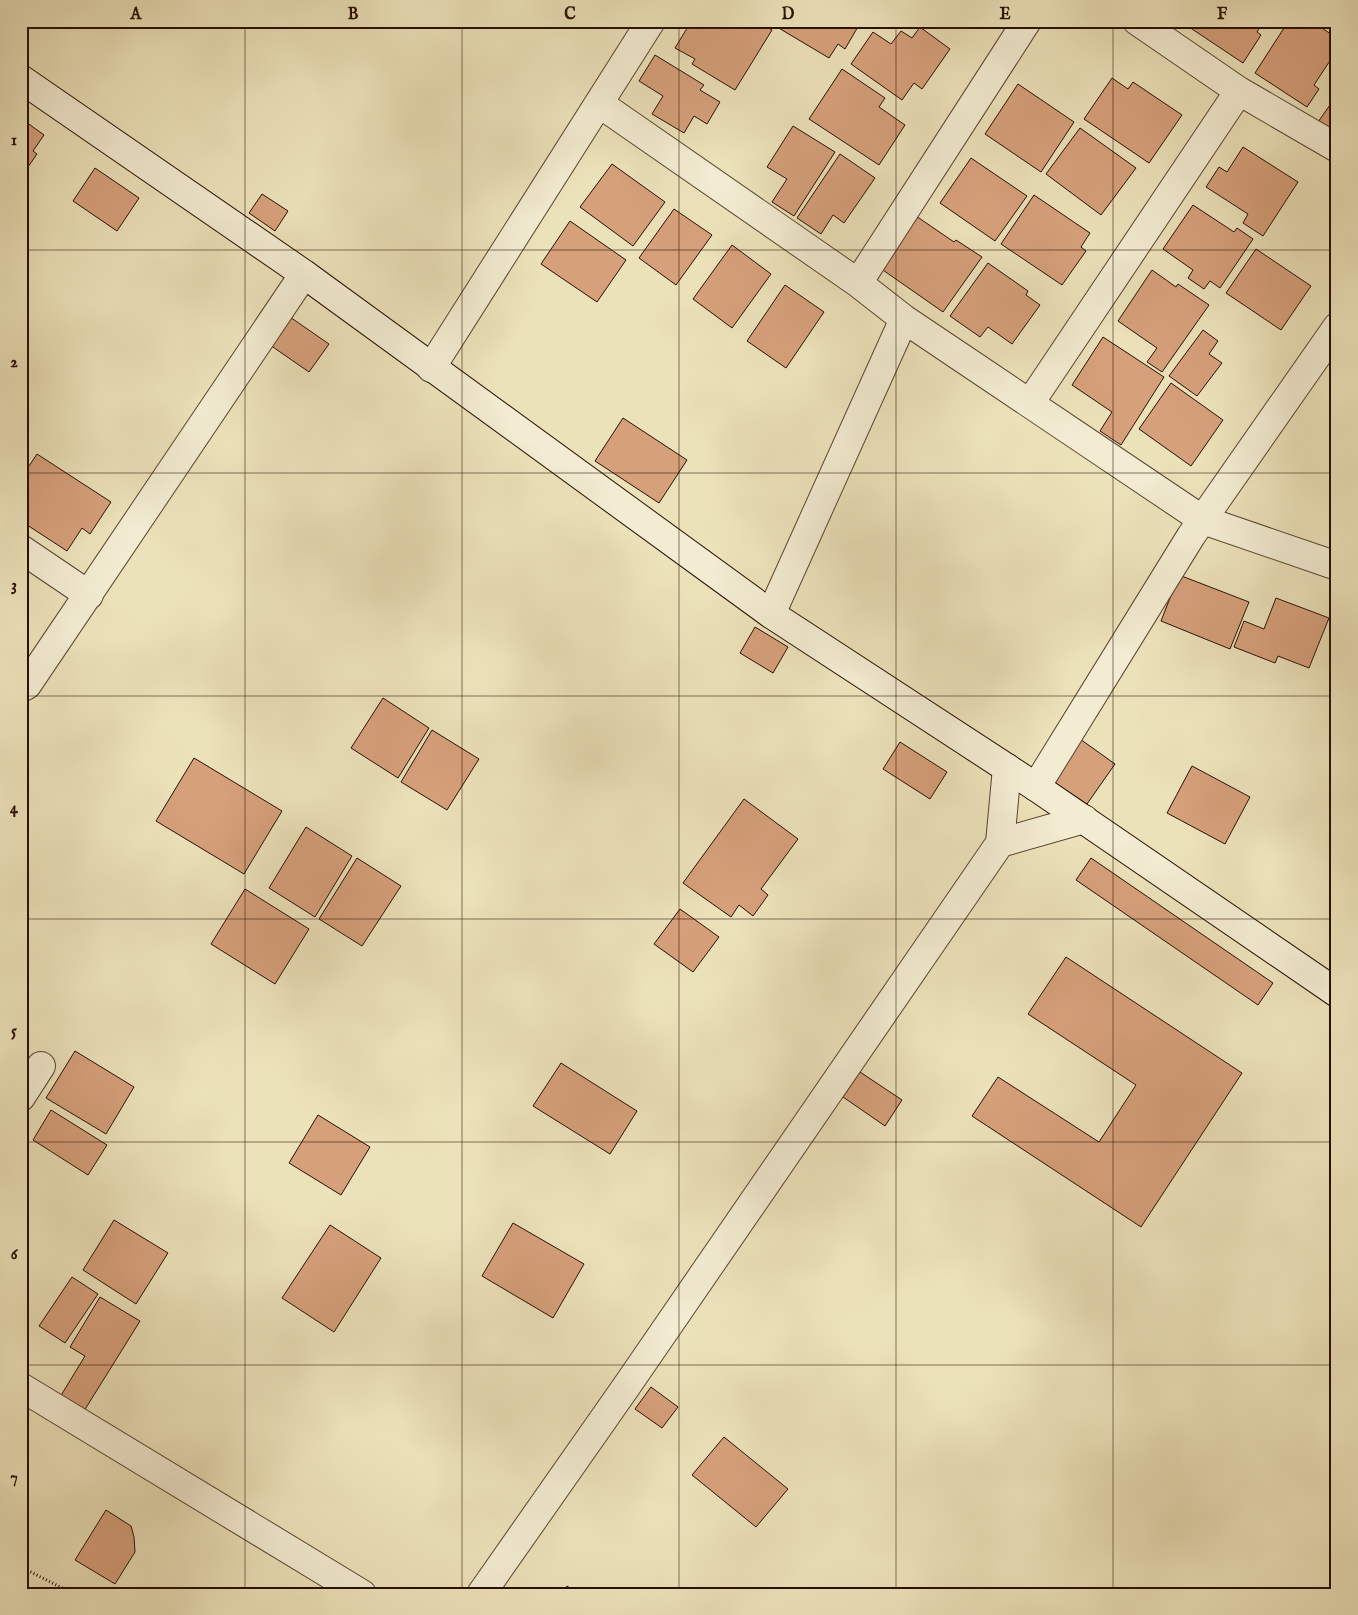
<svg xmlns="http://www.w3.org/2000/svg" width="1358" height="1615" font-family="'IM FELL English',serif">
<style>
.building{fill:#d6a07b;stroke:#280f01}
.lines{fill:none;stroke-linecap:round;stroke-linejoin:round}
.minor-casing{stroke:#59442f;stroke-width:30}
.secondary-casing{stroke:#280f01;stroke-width:30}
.path{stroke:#280f01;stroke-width:3;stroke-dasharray:1 2.5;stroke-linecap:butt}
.minor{stroke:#f3ecd2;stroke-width:28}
.secondary{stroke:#f3ecd2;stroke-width:28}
.grid{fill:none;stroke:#280f01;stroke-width:1;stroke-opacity:0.55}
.neatline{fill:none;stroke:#280f01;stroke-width:2}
.grid-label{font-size:16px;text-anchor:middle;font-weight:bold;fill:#280f01}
</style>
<rect width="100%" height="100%" fill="#ece2ba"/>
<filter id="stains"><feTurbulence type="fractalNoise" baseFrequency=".004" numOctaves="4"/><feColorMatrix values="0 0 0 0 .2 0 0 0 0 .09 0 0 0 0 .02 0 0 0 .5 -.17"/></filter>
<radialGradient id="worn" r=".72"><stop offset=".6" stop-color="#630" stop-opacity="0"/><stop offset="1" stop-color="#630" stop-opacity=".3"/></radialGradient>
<!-- building -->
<path class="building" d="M683,21H757L772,30L735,90L692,64L695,59L675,48L689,25Z
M780,21H852L859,25L845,49L838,44L829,58L777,27Z
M1193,21H1264L1257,32L1261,35L1243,63L1189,27Z
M1280,21H1311L1337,38V50L1314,85L1319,89L1307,107L1255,73L1284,28L1278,24Z
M920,27L950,49L922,89L914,83L902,100L851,64L873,32L891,44L901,31L912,38Z
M655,55L704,85L700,90L720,102L707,124L694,116L684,133L652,114L663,96L639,81Z
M842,69L885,98L879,107L905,125L879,165L809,119Z
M1112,78L1128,89L1133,82L1182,115L1149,163L1084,119Z
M1018,84L1074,122L1041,172L985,134Z
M1337,95V135L1318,122Z
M22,119L44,135L33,151L37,154L21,177Z
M793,126L835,152L794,216L772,202L787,179L767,167Z
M1080,128L1136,168L1101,215L1046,174Z
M1243,147L1298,182L1263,236L1243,223L1248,214L1206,187L1219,167L1227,172Z
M840,154L875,178L844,223L833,215L821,234L797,218Z
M971,158L1027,196L995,241L940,203Z
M612,164L665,202L633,246L580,207Z
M95,168L139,198L117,231L73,201Z
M262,194L288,211L275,231L249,213Z
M1034,195L1090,233L1081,247L1086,251L1062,285L1001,244Z
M1193,205L1234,232L1237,228L1253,239L1220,288L1210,281L1204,289L1188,278L1193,270L1163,249Z
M674,209L712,235L676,285L639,258Z
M916,216L954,242L956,240L982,257L943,312L880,268Z
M570,221L626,260L597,302L541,264Z
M732,245L771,274L732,328L693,299Z
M1256,249L1311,286L1281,330L1226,293Z
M988,263L1028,291L1026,295L1040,305L1012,344L988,327L980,337L950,316Z
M1152,270L1176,287L1178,284L1209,305L1162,372L1147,362L1157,348L1118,321Z
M785,285L824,312L786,368L747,341Z
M290,317L329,344L309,372L270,345Z
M1203,330L1218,341L1209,354L1222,363L1197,396L1169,376Z
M1103,337L1164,377L1121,445L1100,431L1112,412L1072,385Z
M1171,383L1223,420L1191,466L1139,429Z
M623,418L687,460L659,503L595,461Z
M37,454L111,502L90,534L82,528L67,551L21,521V478Z
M1179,575L1249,602L1230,649L1161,621Z
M1276,598L1329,618L1309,668L1278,656L1275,663L1234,647L1244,621L1264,629Z
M755,627L788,647L773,673L740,653Z
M383,698L429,728L398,778L351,748Z
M432,730L479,759L447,810L401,782Z
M1080,739L1115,764L1087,804L1051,780Z
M900,742L947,772L930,799L883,769Z
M194,758L282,811L244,874L156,821Z
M1192,766L1250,797L1225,844L1167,813Z
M744,799L798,839L761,889L768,895L753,916L739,905L731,917L683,883Z
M306,827L352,856L315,917L269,888Z
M357,858L401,886L362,946L319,919Z
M1091,858L1273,983L1258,1005L1076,880Z
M245,889L309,929L275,984L211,944Z
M680,909L719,937L693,972L654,944Z
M1066,957L1242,1073L1141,1227L972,1116L998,1077L1099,1142L1136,1085L1028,1014Z
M75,1051L134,1087L106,1134L46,1098Z
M561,1063L637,1111L610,1154L533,1106Z
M860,1072L902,1100L885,1126L843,1097Z
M51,1110L107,1145L88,1175L33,1140Z
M318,1115L370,1147L341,1195L289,1163Z
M114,1220L168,1253L136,1304L83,1270Z
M513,1223L584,1264L553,1318L482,1276Z
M330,1225L381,1258L334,1332L282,1298Z
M72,1277L98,1294L65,1343L39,1326Z
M100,1297L140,1321L84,1411L60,1397L85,1356L70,1347Z
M651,1387L678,1407L662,1428L635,1409Z
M724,1437L788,1489L756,1527L692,1475Z
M106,1510L131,1526L134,1537L135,1552L115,1584L75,1560Z
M567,1586L579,1594H562Z"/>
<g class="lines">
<!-- minor casing -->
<g class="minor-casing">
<path id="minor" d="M1137,21L1239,91L1337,148
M600,104L858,283L904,319L1203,520L1337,566
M858,283L1027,21
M431,368L651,21
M1030,403L1239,91
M21,549L89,595
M771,614L904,319
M21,688L27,685L304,274
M1036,787L1191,536L1337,327
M1000,843L1084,819
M21,1097L41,1066
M21,1387L362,1594
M481,1594L626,1387L1000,843L1007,768"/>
</g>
<!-- secondary casing -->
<g class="secondary-casing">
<path id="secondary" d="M21,79L304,274L771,614L1036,787L1337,993"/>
</g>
<!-- path -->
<path class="path" d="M21,1567L74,1594"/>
<!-- minor -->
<use href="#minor" class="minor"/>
<!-- secondary -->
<use href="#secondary" class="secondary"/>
</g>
<!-- grid -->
<path class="grid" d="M245,21V1594M462,21V1594M679,21V1594M896,21V1594M1113,21V1594M21,250H1337M21,473H1337M21,696H1337M21,919H1337M21,1142H1337M21,1365H1337"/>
<!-- margin -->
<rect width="1358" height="1615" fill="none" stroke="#ece2ba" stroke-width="55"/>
<rect x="28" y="28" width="1302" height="1560" class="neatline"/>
<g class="grid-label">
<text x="136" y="19">A</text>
<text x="353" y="19">B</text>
<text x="570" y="19">C</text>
<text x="788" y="19">D</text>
<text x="1005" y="19">E</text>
<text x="1222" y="19">F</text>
<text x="14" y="145">1</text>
<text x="14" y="367">2</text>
<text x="14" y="590">3</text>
<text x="14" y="813">4</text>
<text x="14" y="1036">5</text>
<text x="14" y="1259">6</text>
<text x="14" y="1482">7</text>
</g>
<rect width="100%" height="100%" filter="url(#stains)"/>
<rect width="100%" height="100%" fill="url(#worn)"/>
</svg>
